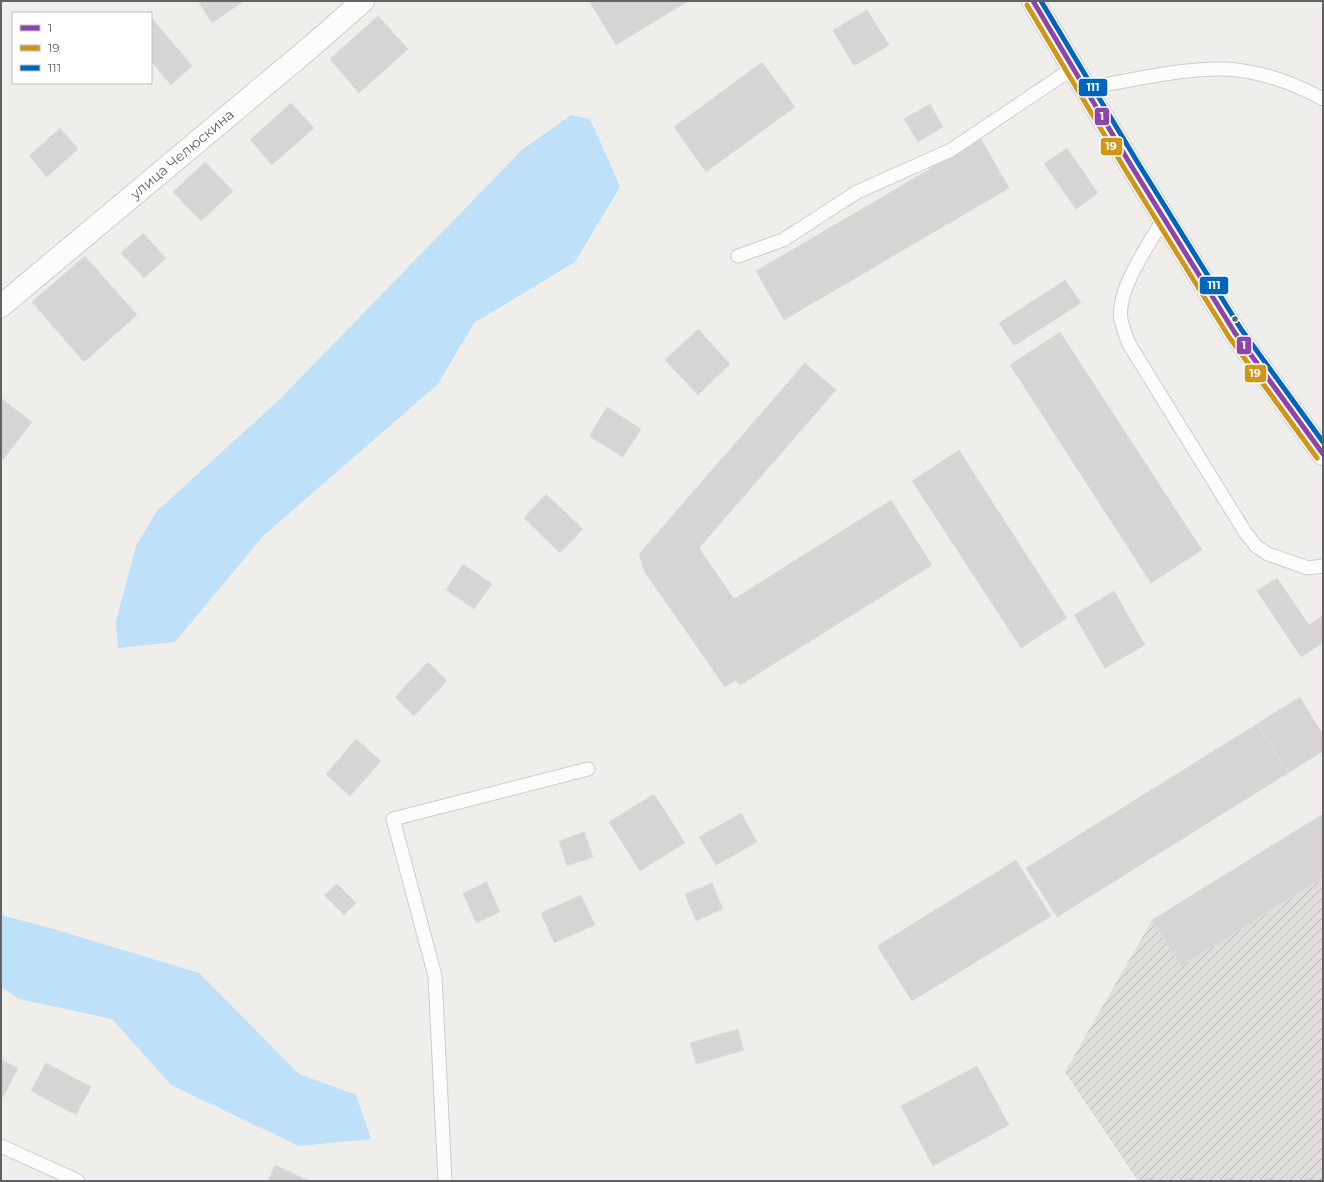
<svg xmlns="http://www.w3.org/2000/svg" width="1324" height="1182" font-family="Montserrat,sans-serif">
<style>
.industrial{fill:url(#industrial-furrows)}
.water{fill:#bfe0f9}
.building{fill:#d6d5d3;stroke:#deddd9}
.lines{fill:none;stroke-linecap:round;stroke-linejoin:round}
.lane-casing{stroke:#cbcccc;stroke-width:15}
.street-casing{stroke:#cbcccc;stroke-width:24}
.secondary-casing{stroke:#cacacb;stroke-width:24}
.lane{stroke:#fdfcfc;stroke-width:13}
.street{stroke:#fdfcfc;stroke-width:22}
.secondary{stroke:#fdfcfc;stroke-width:22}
.bus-1-casing{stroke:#fff;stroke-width:8}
.bus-2-casing{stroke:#fff;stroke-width:8}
.bus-3-casing{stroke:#fff;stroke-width:8}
.bus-1{stroke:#8e44ad;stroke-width:5}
.bus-2{stroke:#d1951a;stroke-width:5}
.bus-3{stroke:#0065bd;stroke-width:5}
.bus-dot{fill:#5f6368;stroke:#fff;stroke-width:1.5}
.labels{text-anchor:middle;stroke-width:3;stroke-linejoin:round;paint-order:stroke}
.street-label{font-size:14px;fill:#5f6368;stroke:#fff}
.line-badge{stroke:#fff;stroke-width:1.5}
.badge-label{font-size:11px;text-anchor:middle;font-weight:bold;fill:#fff}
</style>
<defs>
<pattern id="industrial-furrows" width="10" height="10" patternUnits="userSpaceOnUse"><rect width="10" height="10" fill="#dfddda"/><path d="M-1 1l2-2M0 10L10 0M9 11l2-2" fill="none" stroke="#b8b7b5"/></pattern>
</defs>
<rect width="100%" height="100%" fill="#efeeea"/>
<!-- industrial -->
<path class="industrial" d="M1323,814V1181H1138L1065,1072L1152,920Z"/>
<!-- water -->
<path class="water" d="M571,115L590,119L620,187L575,262L474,323L438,384L263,536L175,642L118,648L116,621L136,546L157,511L279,400L523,149Z
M1,915L57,930L199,973L299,1074L356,1095L371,1139L299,1146L171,1085L112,1019L19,999L1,987Z"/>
<!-- building -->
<path class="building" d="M198,1H244L212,23Z
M589,1H688L616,45Z
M867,10L889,45L854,66L833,30Z
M378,16L408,49L359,93L330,59Z
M151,17L192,66L171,85L151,61Z
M762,62L795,107L706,172L674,127Z
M291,103L314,128L272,165L250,140Z
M930,104L943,127L918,142L904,119Z
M60,128L78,149L47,177L29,156Z
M981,139L1009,188L784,320L756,271Z
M1067,148L1098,193L1076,209L1044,164Z
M205,162L233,191L201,221L173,192Z
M143,233L166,258L144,278L121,253Z
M85,256L137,315L84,362L32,302Z
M1065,280L1081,303L1014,346L999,323Z
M698,329L730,364L698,395L665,360Z
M1060,332L1202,550L1151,583L1010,365Z
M805,363L836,390L699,548L734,599L891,500L932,565L740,685L736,680L725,687L644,571L639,554Z
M1,398L32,422L1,462Z
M607,407L641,429L623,457L589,436Z
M959,450L1067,618L1021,648L912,481Z
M546,494L583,529L560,553L524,518Z
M463,564L492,584L474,609L446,590Z
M1277,578L1309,625L1323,615V643L1301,657L1257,591Z
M1114,591L1145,645L1105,668L1074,615Z
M428,662L447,681L414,716L395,697Z
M1300,697L1323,735V751L1288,773L1257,724Z
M1257,724L1288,773L1057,917L1026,868Z
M356,739L381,761L350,796L326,774Z
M654,794L685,843L640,871L609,822Z
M741,813L757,842L716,865L699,837Z
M1323,814V878L1181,966L1152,920Z
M584,832L593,857L567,866L559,841Z
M1016,860L1051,916L912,1001L877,946Z
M487,882L500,912L476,923L463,893Z
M712,883L723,909L696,921L685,894Z
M337,884L356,903L344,915L324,895Z
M581,895L595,925L554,943L541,913Z
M738,1029L744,1050L696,1064L690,1043Z
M1,1060L18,1068L3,1097L1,1096Z
M46,1063L91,1087L76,1115L31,1091Z
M977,1066L1009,1125L933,1166L901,1106Z
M275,1165L309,1181H268Z"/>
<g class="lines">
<!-- lane casing -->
<g class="lane-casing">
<path id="lane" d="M1086,88C1130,81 1180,68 1225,69C1259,71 1294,83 1323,99
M1164,218C1149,245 1116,289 1121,320C1123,328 1126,336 1129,344L1245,532L1257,547L1268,554L1308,568L1323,566
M738,256L783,240L857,192L951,150L1073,68
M1,1146L78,1181
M445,1181L435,976L393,819L588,769"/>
</g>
<!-- street casing -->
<g class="street-casing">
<path id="street" d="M1,306L313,45L363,1"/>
</g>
<!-- secondary casing -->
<g class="secondary-casing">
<path id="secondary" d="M1033,1L1132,167L1235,333L1323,454"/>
</g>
<!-- lane -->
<use href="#lane" class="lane"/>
<!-- street -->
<use href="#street" class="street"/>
<!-- secondary -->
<use href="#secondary" class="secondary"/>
<!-- bus-1 casing -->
<g class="bus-1-casing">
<path id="bus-1" d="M1033,1L1132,167L1235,333L1323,454"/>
</g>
<!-- bus-2 casing -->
<g class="bus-2-casing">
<path id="bus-2" d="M1027,5L1126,171L1229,337L1317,458"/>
</g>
<!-- bus-3 casing -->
<g class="bus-3-casing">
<path id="bus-3" d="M1041,1L1138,163L1241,329L1323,442"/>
</g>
<!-- bus-1 -->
<use href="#bus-1" class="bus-1"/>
<!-- bus-2 -->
<use href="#bus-2" class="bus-2"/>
<!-- bus-3 -->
<use href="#bus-3" class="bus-3"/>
</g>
<!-- markers -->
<circle class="bus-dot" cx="1235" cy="319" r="3.5"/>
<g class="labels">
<!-- street labels -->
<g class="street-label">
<text transform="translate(182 154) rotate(-40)" y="5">улица Челюскина</text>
</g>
</g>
<g class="line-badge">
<rect x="1078" y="78" width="30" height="19" rx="4" fill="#0065bd"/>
<rect x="1094" y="107" width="16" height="19" rx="4" fill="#8e44ad"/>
<rect x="1100" y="137" width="23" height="19" rx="4" fill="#d1951a"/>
<rect x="1199" y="276" width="30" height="19" rx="4" fill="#0065bd"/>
<rect x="1236" y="336" width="16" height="19" rx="4" fill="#8e44ad"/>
<rect x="1244" y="364" width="23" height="19" rx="4" fill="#d1951a"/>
</g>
<g class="badge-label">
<text x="1093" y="91">111</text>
<text x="1102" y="120">1</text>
<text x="1111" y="150">19</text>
<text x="1214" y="289">111</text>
<text x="1244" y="349">1</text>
<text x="1255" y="377">19</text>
</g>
<!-- border -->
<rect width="1324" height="1182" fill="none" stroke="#5f6368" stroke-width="4"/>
<!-- legend -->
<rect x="12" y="12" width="140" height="72" fill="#ffffff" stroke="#bfc1c3"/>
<rect x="20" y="25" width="20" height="6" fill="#8e44ad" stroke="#bfc1c3"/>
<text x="48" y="32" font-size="12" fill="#5f6368">1</text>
<rect x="20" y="45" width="20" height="6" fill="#d1951a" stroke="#bfc1c3"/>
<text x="48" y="52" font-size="12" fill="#5f6368">19</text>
<rect x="20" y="65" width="20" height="6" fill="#0065bd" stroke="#bfc1c3"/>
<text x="48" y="72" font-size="12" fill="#5f6368">111</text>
</svg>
